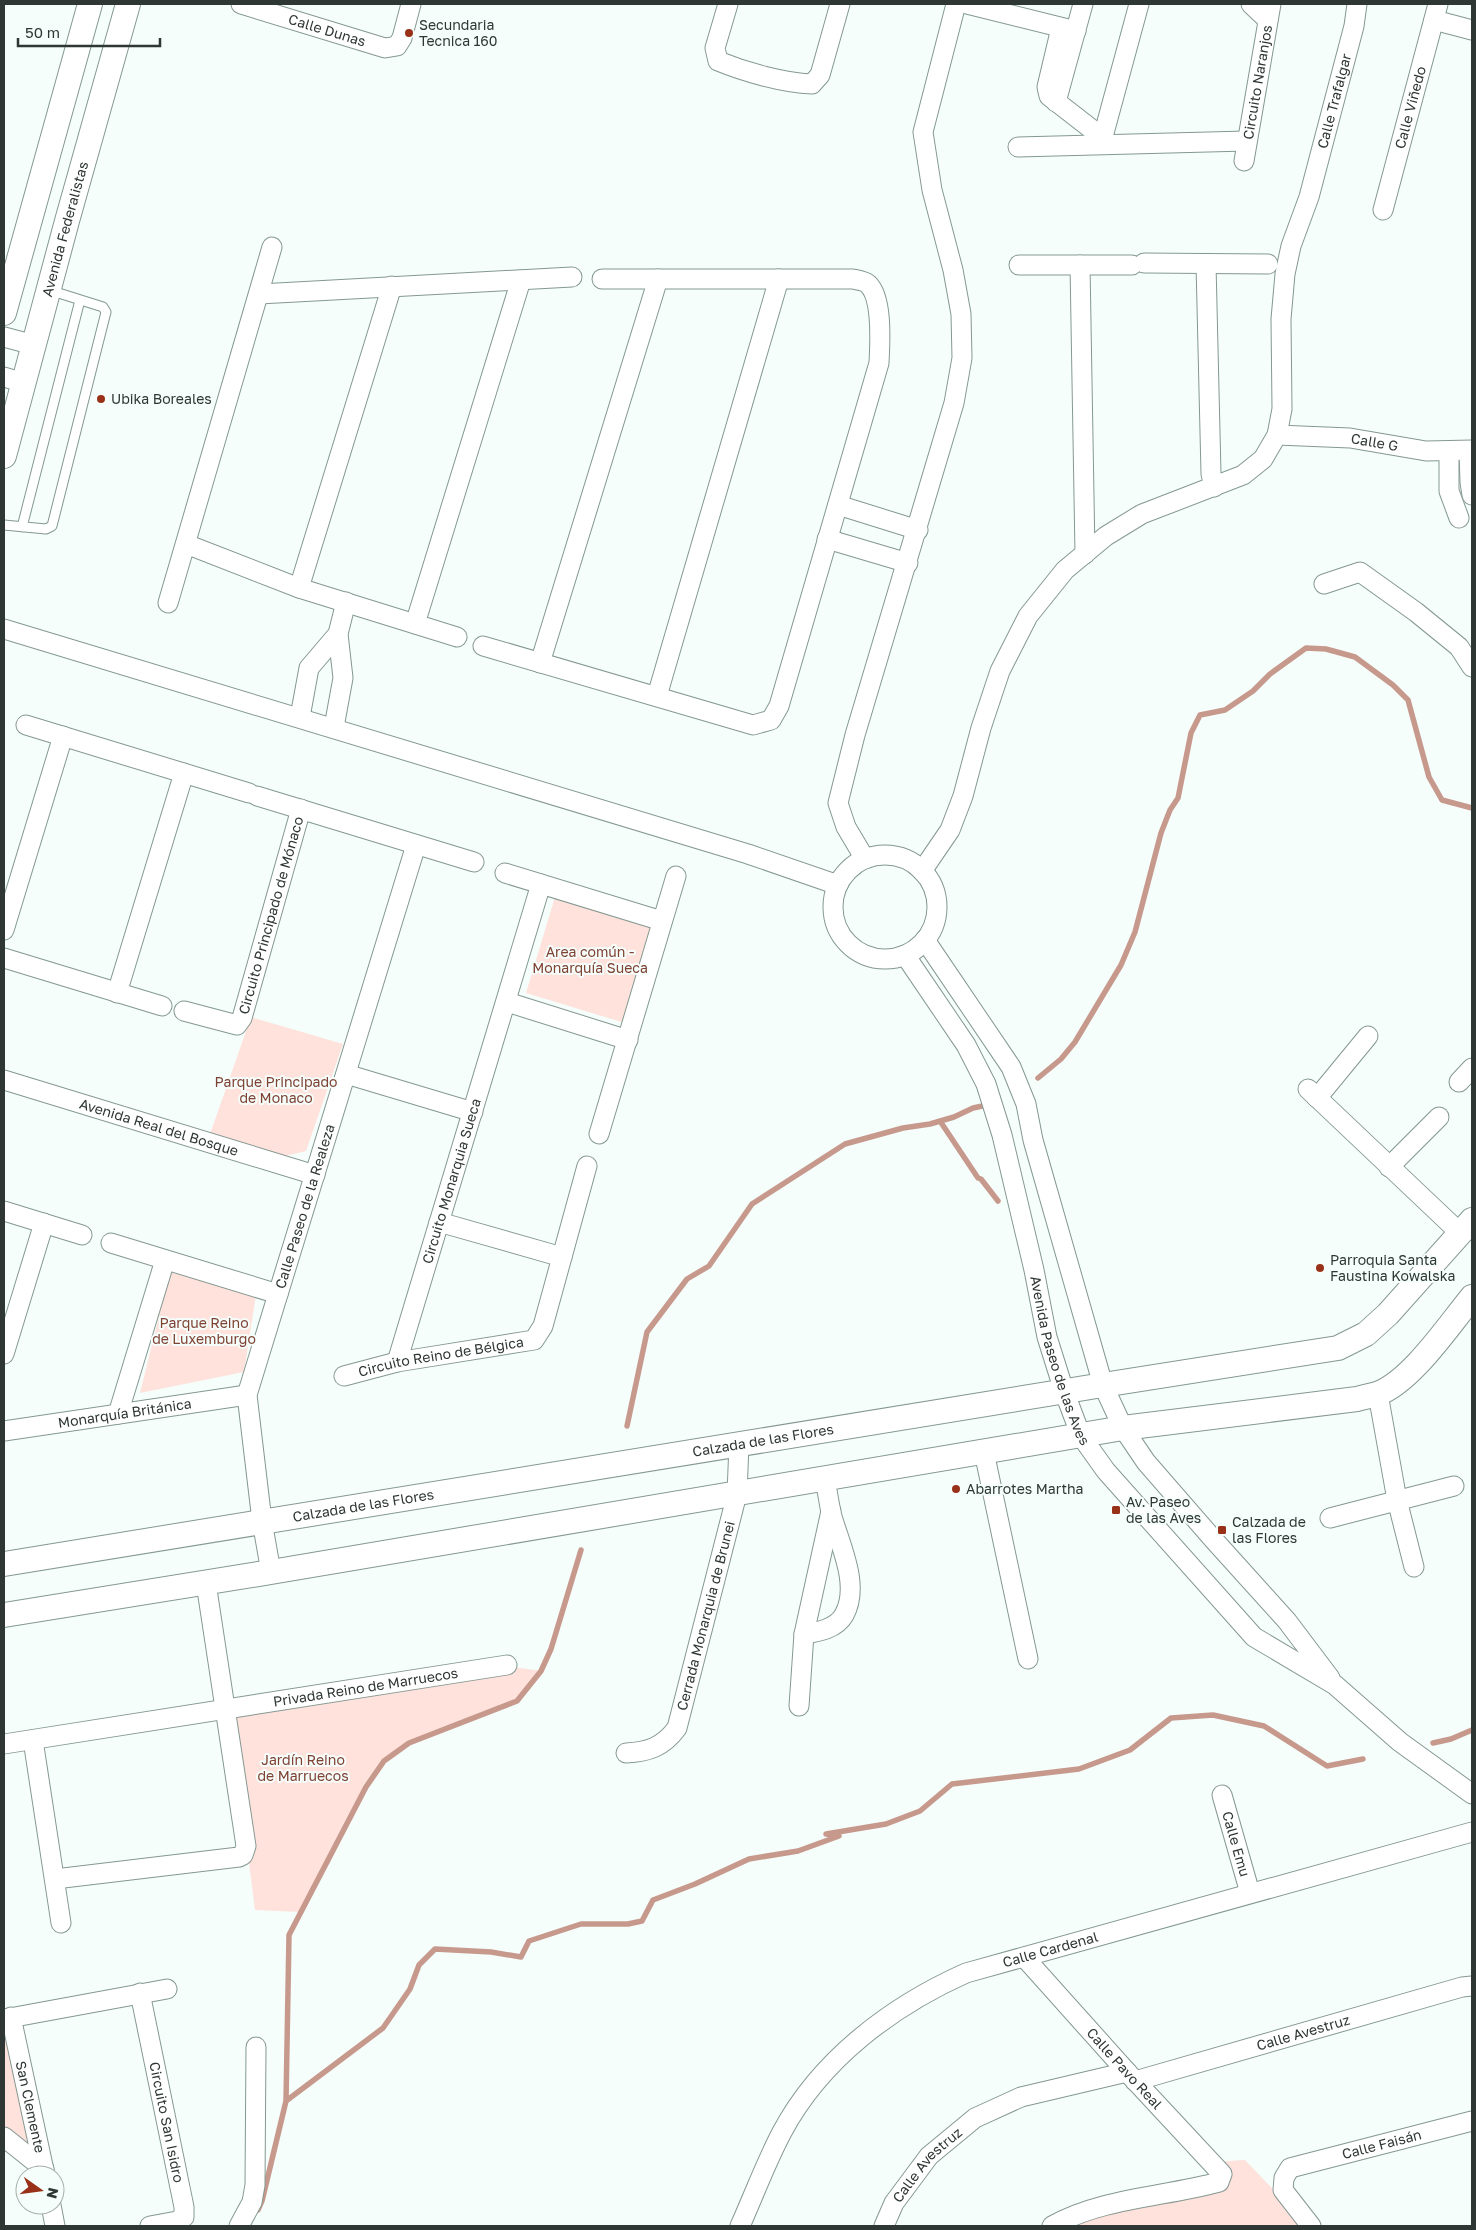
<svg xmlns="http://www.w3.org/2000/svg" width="1476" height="2230" font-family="'Golos Text',sans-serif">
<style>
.green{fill:#fee2db}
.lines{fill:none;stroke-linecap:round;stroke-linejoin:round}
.stream{stroke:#c7998d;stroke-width:5.5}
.service-casing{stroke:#849891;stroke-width:11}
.minor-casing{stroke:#849891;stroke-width:21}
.tertiary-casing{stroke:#849891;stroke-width:26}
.service{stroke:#fff;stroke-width:9}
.minor{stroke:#fff;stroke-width:19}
.tertiary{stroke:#fff;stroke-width:24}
.poi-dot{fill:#993118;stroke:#f5fefb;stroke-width:2}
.labels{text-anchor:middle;stroke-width:4;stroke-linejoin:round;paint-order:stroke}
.poi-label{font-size:14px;fill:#2f3734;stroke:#f5fefb;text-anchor:start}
.street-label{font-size:14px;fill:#2f3734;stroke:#f5fefb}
.park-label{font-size:14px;fill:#7e4132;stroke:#f5fefb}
</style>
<rect width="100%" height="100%" fill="#f5fefb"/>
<!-- green -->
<path class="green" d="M555,897L654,928L625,1023L526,993Z
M251,1017L343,1044L306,1151L285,1156L209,1137Z
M170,1272L256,1295L244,1372L140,1393Z
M506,1666L541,1671L517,1701L409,1743L384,1761L366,1787L301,1912L255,1910L230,1713Z
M4,2027L32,2149L4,2128Z
M1245,2160L1308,2226H1070L1101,2210L1224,2181L1212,2162Z"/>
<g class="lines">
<!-- stream -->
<path class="stream" d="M1038,1078L1061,1059L1075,1042L1121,965L1135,932L1161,833L1170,810L1178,798L1191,733L1200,715L1225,710L1253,691L1270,674L1306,648L1326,649L1355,657L1393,685L1408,700L1429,777L1442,800L1472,808
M940,1121L978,1178L981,1179L998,1201
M627,1426L647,1332L687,1279L709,1266L752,1204L845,1144L903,1128L930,1124L954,1117L973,1108L987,1105
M1433,1743L1451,1739L1472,1730
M286,2101L383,2028L410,1989L419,1965L435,1949L491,1952L521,1957L529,1941L581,1924H628L642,1921L653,1900L695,1884L749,1859L798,1851L839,1836L826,1834L886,1824L920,1811L952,1784L1079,1769L1130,1750L1171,1718L1213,1715L1264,1726L1327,1766L1363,1759
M258,2210L262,2201L286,2101L289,1935L366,1787L384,1761L409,1743L517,1701L541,1671L551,1649L581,1550"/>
<!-- service casing -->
<g class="service-casing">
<path id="service" d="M4,525L46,529L52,526L106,312L103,307L49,290
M22,527L80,300"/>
</g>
<!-- minor casing -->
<g class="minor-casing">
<g id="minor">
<path id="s1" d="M241,4L385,48L397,46L402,38L411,4"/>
<path d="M728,4L715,48L718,61C745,72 783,83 812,84L820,75L840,4"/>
<path d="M967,4L1076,31"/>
<path d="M1251,4L1268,20"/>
<path d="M1434,20L1472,30"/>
<path d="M1061,28L1047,87L1049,96L1103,138"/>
<path d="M1056,102L1083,4"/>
<path d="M1101,144L1139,4"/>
<path d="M1018,147L1246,141"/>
<path id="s2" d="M1244,161L1271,4"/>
<path id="s3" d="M1383,210L1438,4"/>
<path d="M1144,263L1268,264"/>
<path d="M1206,264L1211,474L1214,487"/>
<path d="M1019,265H1132"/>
<path d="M1080,265L1085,554"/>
<path d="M259,294L572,277"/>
<path d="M4,337L34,345"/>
<path d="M4,377L24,383"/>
<path id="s4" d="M1277,435L1350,438L1426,451L1472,450"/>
<path d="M1469,451L1470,482L1472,495"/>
<path d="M1449,452V491L1459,518"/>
<path d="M838,505L918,530"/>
<path d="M827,539L908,563"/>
<path d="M186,544L299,588L457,637"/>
<path d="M1324,584L1360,572L1416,612L1459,647L1472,667"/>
<path d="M299,588L392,286"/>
<path d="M168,603L272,247"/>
<path d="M415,624L521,280"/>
<path d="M4,629L748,854L838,885"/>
<path d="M483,646L753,725L771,720L779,706L879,363C880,343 883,298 868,284C865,281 858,280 853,279H602"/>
<path d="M540,663L658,279"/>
<path d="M657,696L779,279"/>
<path d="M300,717L309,668L338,634"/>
<path d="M26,725L249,793"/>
<path d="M334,727L343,678L338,634L346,602"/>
<path d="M257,796L474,862"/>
<circle cx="885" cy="907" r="52"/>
<path d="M865,859L846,827L838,803L855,735L954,403L962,358L961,314L953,270L932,190L923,132L956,4"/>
<path id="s5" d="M922,871L950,830L963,796L981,728L1000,671L1028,616L1065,570L1106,536L1142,514L1243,475L1263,459L1277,435L1282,409L1281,319L1285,274L1291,246L1309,197L1354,26L1357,4"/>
<path d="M505,873L662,921"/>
<path d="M4,930L63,736"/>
<path d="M925,940L1011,1067L1026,1104L1033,1140L1103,1385L1123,1428L1146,1462L1213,1539L1287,1621L1330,1678"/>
<path id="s6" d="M905,955L966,1045L986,1084L1002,1135L1034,1270L1047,1337L1064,1391L1081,1436L1106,1471L1254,1637L1335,1685L1400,1742L1472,1794"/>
<path d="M4,958L162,1006"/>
<path d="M117,993L184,773"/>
<path d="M507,1002L628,1040"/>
<path id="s7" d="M184,1011L237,1025L242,1018L301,809"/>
<path d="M346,1074L473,1112"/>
<path id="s8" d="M4,1080L315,1175"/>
<path d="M1459,1082L1472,1068"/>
<path d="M1308,1089L1460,1233"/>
<path d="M1317,1098L1368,1036"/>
<path d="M599,1134L676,876"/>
<path d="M1389,1167L1439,1117"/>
<path d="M4,1211L82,1235"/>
<path d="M439,1222L562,1257"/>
<path d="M111,1243L278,1294"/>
<path d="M4,1354L44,1223"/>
<path id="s9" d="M397,1362L541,884"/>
<path id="s10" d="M344,1376L397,1362L534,1340L543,1326L587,1166"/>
<path d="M1378,1394L1397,1500L1414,1567"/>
<path d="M118,1414L165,1260"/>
<path id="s11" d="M4,1431L247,1395"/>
<path d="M984,1452L1028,1659"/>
<path d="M1330,1518L1454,1486"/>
<path id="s12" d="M271,1572L262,1521L247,1395L416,845"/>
<path d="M804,1634C818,1632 836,1629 844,1615C861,1585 839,1543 831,1513C829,1502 827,1490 825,1479"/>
<path d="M799,1706L804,1634L831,1511"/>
<path d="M33,1740L61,1923"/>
<path id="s13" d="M4,1744L507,1665"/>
<path id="s14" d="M626,1753C648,1752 663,1747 677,1728L737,1494L739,1444"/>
<path id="s15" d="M1222,1795L1250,1893"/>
<path d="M55,1879L239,1857L243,1855L246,1846L206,1583"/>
<path id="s16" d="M1024,1957L1127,2072L1222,2174L1219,2182C1164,2197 1102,2198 1052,2226"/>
<path id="s17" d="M140,1993L184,2207V2217L177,2221L150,2226"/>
<path id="s18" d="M11,2017L45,2175"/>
<path d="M4,2019L167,1989"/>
<path id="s19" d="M1135,2081L1462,1987L1472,1986"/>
<path d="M4,2137L44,2169"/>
<path d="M51,2205L55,2226"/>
<path d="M239,2226L252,2202L255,2185L256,2047"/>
<path id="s20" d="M740,2226C754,2195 766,2162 782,2132C821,2059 892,2006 966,1973L1472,1832"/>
<path id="s21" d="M884,2226L894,2203L929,2156L975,2118L1021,2097L1127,2072"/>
<path id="s22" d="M1311,2226L1283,2190L1284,2178L1290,2168L1472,2121"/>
</g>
</g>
<!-- tertiary casing -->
<g class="tertiary-casing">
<g id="tertiary">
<path d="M4,313L90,4"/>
<path id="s23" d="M4,456L67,221L128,4"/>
<path id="s24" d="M4,1564L1103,1385L1338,1348L1366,1334L1388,1314L1472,1220"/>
<path d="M4,1615L271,1572L1123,1428L1357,1399C1364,1397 1370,1396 1377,1394C1411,1382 1449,1325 1472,1297"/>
</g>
</g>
<!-- service -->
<use href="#service" class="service"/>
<!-- minor -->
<use href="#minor" class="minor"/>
<!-- tertiary -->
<use href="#tertiary" class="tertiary"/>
</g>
<!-- markers -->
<g class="poi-dot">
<circle cx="409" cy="33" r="5"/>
<circle cx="101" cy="399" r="5"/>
<circle cx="1320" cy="1268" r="5"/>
<circle cx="956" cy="1489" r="5"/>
<rect x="1111" y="1505" width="10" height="10" rx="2.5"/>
<rect x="1217" y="1525" width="10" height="10" rx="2.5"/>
</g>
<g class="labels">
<!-- poi labels -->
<g class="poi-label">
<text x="419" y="30">Secundaria<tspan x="419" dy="16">Tecnica 160</tspan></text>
<text x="111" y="404">Ubika Boreales</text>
<text x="1330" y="1265">Parroquia Santa<tspan x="1330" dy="16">Faustina Kowalska</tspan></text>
<text x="966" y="1494">Abarrotes Martha</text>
<text x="1126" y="1507">Av. Paseo<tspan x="1126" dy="16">de las Aves</tspan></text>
<text x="1232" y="1527">Calzada de<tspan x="1232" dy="16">las Flores</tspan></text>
</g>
<!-- street labels -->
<g class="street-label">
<text dy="5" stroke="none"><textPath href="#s1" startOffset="90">Calle Dunas</textPath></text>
<text dy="5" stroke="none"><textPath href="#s2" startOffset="80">Circuito Naranjos</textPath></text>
<text dy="5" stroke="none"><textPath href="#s5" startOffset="936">Calle Trafalgar</textPath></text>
<text dy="5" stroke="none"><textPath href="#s3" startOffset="106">Calle Viñedo</textPath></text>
<text dy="5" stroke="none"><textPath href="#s23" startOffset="235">Avenida Federalistas</textPath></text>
<text dy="5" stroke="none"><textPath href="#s4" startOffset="98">Calle G</textPath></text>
<text dy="5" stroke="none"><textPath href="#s7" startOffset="170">Circuito Principado de Mónaco</textPath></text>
<text dy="5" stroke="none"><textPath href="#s8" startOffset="162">Avenida Real del Bosque</textPath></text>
<text dy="5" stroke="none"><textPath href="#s9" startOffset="189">Circuito Monarquia Sueca</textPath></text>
<text dy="5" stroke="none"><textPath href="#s12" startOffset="376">Calle Paseo de la Realeza</textPath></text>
<text dy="5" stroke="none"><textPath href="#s10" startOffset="99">Circuito Reino de Bélgica</textPath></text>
<text dy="5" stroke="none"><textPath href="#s6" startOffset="439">Avenida Paseo de las Aves</textPath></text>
<text dy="5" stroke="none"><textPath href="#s11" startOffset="122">Monarquía Británica</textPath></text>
<text dy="5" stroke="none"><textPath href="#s24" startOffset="769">Calzada de las Flores</textPath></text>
<text dy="5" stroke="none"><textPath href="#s24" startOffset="364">Calzada de las Flores</textPath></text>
<text dy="5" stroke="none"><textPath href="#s14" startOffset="175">Cerrada Monarquia de Brunei</textPath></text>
<text dy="5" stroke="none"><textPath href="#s13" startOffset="366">Privada Reino de Marruecos</textPath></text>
<text dy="5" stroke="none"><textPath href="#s15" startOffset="51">Calle Emu</textPath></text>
<text dy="5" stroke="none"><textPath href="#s20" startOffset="438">Calle Cardenal</textPath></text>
<text dy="5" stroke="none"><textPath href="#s19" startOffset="175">Calle Avestruz</textPath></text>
<text dy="5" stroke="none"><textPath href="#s16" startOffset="150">Calle Pavo Real</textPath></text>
<text dy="5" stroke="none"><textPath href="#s18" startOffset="92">San Clemente</textPath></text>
<text dy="5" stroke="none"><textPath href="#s17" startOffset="132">Circuito San Isidro</textPath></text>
<text dy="5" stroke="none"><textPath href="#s22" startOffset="164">Calle Faisán</textPath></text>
<text dy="5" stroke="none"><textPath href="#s21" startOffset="76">Calle Avestruz</textPath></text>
</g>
<!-- park labels -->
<g class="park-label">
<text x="590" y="957">Area común -<tspan x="590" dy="16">Monarquía Sueca</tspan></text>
<text x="276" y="1087">Parque Principado<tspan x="276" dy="16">de Monaco</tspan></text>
<text x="204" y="1328">Parque Reino<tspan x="204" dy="16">de Luxemburgo</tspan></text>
<text x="303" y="1765">Jardín Reino<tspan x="303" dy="16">de Marruecos</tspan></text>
</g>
</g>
<!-- border -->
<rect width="1476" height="2230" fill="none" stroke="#2f3734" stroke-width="10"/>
<!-- north arrow -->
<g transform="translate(40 2190) rotate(104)"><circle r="24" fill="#f5fefb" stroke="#a6aeab"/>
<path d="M0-4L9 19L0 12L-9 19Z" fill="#993118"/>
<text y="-8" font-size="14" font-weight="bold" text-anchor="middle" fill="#2f3734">N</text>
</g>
<!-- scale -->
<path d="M18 38v8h142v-8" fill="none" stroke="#2f3734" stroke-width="2.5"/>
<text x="25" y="38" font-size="15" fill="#2f3734" stroke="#f5fefb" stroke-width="4" paint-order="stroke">50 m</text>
</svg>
